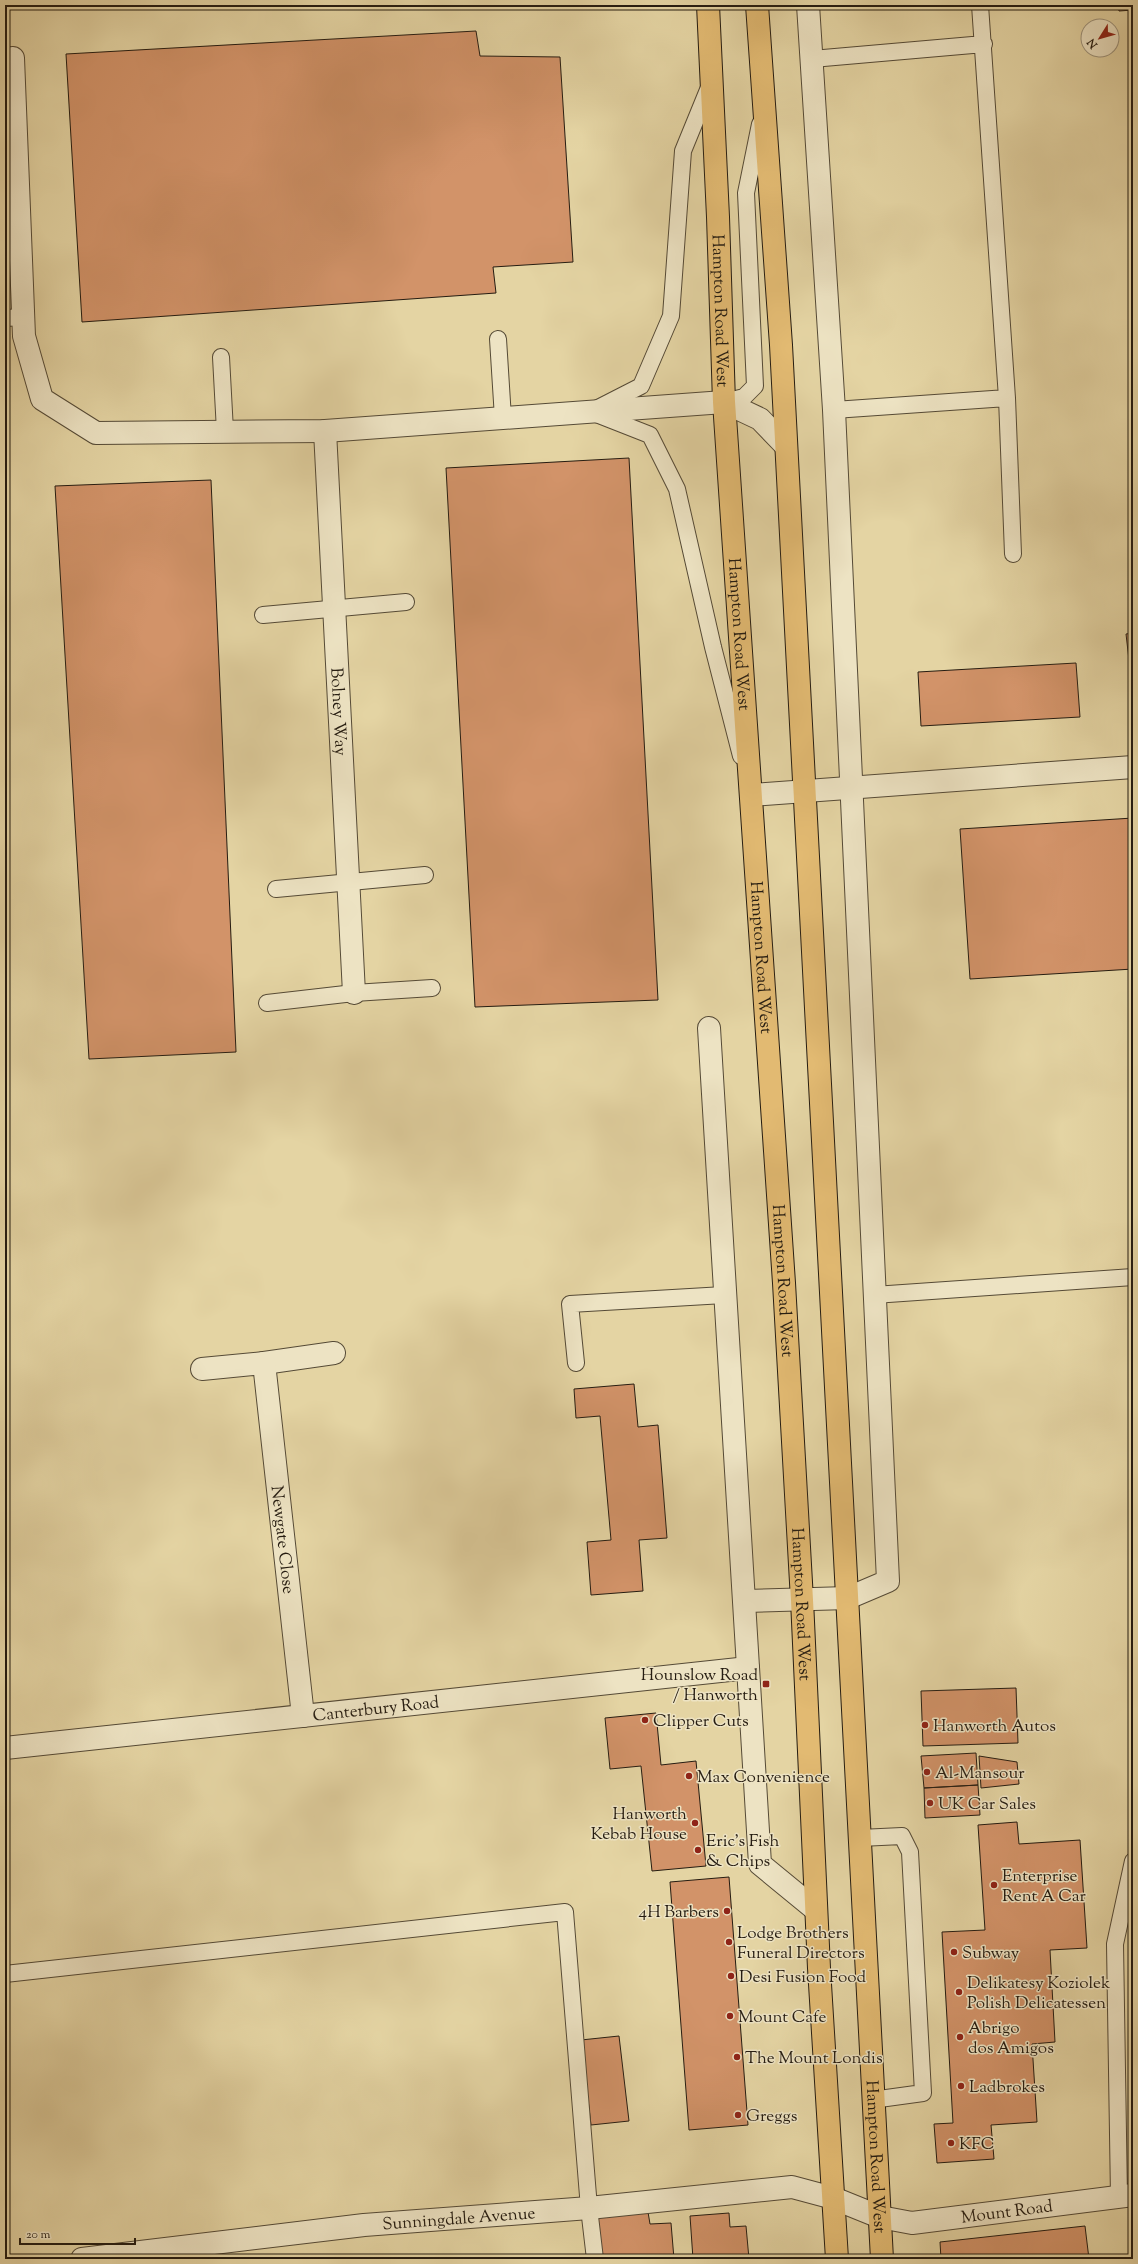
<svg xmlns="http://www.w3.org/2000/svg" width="1138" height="2264" font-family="'Sorts Mill Goudy',serif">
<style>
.building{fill:#d29369;stroke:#251c11}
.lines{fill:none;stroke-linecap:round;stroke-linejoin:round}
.lane-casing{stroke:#554a36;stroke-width:18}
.street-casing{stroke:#554a36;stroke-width:24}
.primary-casing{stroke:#251c11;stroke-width:24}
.lane{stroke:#ede3c3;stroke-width:16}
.street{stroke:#ede3c3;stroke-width:22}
.primary{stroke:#e2ba72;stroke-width:22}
.poi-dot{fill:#8f2418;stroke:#ede3c3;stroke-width:1.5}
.labels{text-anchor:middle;stroke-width:3;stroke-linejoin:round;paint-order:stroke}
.street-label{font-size:17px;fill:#251c11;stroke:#ede3c3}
.poi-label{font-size:17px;fill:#251c11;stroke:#ede3c3;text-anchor:start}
</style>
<rect width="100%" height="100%" fill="#e4d4a3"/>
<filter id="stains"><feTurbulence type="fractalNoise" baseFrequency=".005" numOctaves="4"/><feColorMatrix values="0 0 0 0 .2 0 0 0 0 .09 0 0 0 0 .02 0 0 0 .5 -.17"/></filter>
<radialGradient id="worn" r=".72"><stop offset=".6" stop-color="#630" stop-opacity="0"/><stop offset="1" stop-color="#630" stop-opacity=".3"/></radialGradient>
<!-- building -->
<path class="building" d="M1118,5H1133V10L1119,11Z
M476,31L480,56L560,57L573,262L493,267L496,293L82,322L66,54Z
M629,458L658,1000L475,1007L446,468Z
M211,480L236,1052L89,1059L55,486Z
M1133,633V695L1126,634Z
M1076,663L1080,717L921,726L918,672Z
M1133,818V969L970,979L960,829Z
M634,1384L638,1427L658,1425L667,1538L639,1540L643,1591L591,1595L587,1542L611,1540L600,1416L576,1418L574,1389Z
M1016,1688L1018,1743L923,1746L921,1691Z
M656,1713L661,1765L696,1761L706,1866L652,1871L641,1766L610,1769L605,1718Z
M976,1753L978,1785L924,1788L921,1756Z
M979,1756L1017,1762L1019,1784L981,1788Z
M978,1785L980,1815L925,1818L924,1788Z
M1017,1822L1019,1844L1080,1840L1087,1948L1050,1950L1055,2042L1032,2044L1037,2122L991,2125L994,2159L937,2163L934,2124L953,2123L942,1932L985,1930L978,1825Z
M729,1877L748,2125L689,2130L670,1882Z
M619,2036L629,2121L591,2125L581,2040Z
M648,2212L650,2224L671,2223L674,2259H600L596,2217Z
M729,2213L730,2227L746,2226L749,2259H693L690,2216Z
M1085,2226L1089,2259H941L940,2242Z"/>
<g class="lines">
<!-- lane casing -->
<g class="lane-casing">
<path id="lane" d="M980,5L1007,398L1013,554
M812,59L984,44
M5,318L24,317
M498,339L503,418
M221,357L225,431
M724,402L744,397L755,386L746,193L760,124
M596,409L641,386L671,316L683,151L710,85
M834,410L1007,398
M594,413L650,435L677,489L713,647L741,756
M263,615L406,602
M276,889L425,875
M267,1003L354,993L432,988
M874,1295L1133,1277
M576,1363L570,1304L724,1295
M860,1838L902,1836L910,1852L923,2093L872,2100
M5,1974L565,1912L589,2208L595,2259
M1119,2197L1115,1944L1133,1861"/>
</g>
<!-- street casing -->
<g class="street-casing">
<g id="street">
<path d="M13,58L24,336L42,399L96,433L325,431L724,402L760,419L786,446"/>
<path id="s1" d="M325,431L354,993"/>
<path d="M751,795L1133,767"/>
<path d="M709,1028L760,1864L816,1910"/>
<path d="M264,1363L334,1353"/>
<path id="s2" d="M202,1369L264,1363L303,1716"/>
<path d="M745,1601L848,1598L888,1581L834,410L808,5"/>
<path id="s3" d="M5,1748L748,1668"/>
<path id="s4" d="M82,2259L364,2225L589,2208L792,2187L833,2198L880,2217L912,2223L1133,2195"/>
</g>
</g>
<!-- primary casing -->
<g class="primary-casing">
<g id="primary">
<path id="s5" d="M708,5L718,217L724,402L784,1283L802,1600L819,1968L837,2259"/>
<path id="s6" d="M757,5L781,345L882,2259"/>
</g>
</g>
<!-- lane -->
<use href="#lane" class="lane"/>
<!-- street -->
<use href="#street" class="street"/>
<!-- primary -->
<use href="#primary" class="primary"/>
</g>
<!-- markers -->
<g class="poi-dot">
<rect x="762" y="1680" width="8" height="8" rx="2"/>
<circle cx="645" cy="1720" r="4"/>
<circle cx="925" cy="1725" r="4"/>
<circle cx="927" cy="1772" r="4"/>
<circle cx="689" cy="1776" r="4"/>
<circle cx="930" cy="1803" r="4"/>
<circle cx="695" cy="1823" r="4"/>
<circle cx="698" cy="1850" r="4"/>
<circle cx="994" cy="1885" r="4"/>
<circle cx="727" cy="1911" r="4"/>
<circle cx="729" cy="1942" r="4"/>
<circle cx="954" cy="1952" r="4"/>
<circle cx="731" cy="1976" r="4"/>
<circle cx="959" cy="1992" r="4"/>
<circle cx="730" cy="2016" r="4"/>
<circle cx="960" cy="2037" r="4"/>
<circle cx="737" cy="2057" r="4"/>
<circle cx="961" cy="2086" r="4"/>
<circle cx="738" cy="2115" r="4"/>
<circle cx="951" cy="2143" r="4"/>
</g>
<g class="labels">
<!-- street labels -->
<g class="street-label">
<text dy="6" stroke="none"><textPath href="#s5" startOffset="306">Hampton Road West</textPath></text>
<text dy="6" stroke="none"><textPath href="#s5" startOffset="630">Hampton Road West</textPath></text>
<text dy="6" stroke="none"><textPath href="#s1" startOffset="281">Bolney Way</textPath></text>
<text dy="6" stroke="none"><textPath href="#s5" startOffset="954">Hampton Road West</textPath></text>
<text dy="6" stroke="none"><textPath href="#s5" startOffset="1278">Hampton Road West</textPath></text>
<text dy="6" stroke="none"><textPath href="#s2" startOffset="240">Newgate Close</textPath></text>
<text dy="6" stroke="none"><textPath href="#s5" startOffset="1602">Hampton Road West</textPath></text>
<text dy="6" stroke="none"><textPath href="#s3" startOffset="373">Canterbury Road</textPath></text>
<text dy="6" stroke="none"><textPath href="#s6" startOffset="2155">Hampton Road West</textPath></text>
<text dy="6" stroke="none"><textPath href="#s4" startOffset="935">Mount Road</textPath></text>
<text dy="6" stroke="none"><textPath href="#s4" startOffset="379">Sunningdale Avenue</textPath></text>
</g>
<!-- poi labels -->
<g class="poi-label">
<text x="758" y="1680" text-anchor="end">Hounslow Road<tspan x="758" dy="20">/ Hanworth</tspan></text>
<text x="653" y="1726">Clipper Cuts</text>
<text x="933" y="1731">Hanworth Autos</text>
<text x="935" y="1778">Al-Mansour</text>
<text x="697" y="1782">Max Convenience</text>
<text x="938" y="1809">UK Car Sales</text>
<text x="687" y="1819" text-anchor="end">Hanworth<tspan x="687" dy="20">Kebab House</tspan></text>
<text x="706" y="1846">Eric's Fish<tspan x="706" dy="20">&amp; Chips</tspan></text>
<text x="1002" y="1881">Enterprise<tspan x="1002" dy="20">Rent A Car</tspan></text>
<text x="719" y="1917" text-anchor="end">4H Barbers</text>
<text x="737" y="1938">Lodge Brothers<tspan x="737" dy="20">Funeral Directors</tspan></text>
<text x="962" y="1958">Subway</text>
<text x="739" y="1982">Desi Fusion Food</text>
<text x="967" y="1988">Delikatesy Koziolek<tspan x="967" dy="20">Polish Delicatessen</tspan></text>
<text x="738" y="2022">Mount Cafe</text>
<text x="968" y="2033">Abrigo<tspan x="968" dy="20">dos Amigos</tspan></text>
<text x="745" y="2063">The Mount Londis</text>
<text x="969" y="2092">Ladbrokes</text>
<text x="746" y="2121">Greggs</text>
<text x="959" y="2149">KFC</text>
</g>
</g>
<!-- margin -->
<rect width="1138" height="2264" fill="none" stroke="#e4d4a3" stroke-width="20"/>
<rect x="6" y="6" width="1126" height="2252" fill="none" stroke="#251c11" stroke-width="2"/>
<rect x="10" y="10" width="1118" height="2244" fill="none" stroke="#251c11"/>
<!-- north arrow -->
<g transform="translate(1100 38) rotate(233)"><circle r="19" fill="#ede3c3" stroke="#9d937c"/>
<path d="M0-3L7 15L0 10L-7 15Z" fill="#8f2418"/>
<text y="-6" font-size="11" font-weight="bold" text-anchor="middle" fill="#251c11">N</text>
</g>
<!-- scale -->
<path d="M20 2238v6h115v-6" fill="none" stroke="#251c11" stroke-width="2"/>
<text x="26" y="2238" font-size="12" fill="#251c11" stroke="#ede3c3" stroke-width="3" paint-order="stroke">20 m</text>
<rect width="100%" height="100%" filter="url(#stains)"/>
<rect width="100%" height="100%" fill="url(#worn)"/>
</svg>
